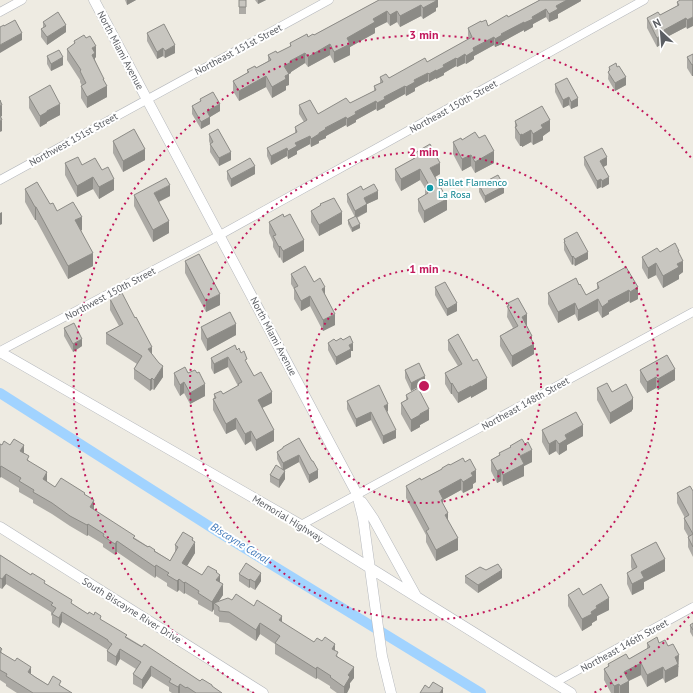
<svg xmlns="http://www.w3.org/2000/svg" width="693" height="693" font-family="'PT Sans',sans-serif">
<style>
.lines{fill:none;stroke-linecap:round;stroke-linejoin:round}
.canal{stroke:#a1d3ff;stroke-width:10}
.minor-casing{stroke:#b5b8bd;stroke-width:9}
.tertiary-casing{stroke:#b5b8bd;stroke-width:11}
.minor{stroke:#fff;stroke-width:8}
.tertiary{stroke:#fff;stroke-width:10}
.wall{fill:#acaaa5}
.shaded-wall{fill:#8c8b86}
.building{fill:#c8c6c0;stroke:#8c8b86}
.ring{fill:none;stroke:#c2185b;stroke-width:2;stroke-dasharray:2 4}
.culture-dot{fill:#0f9aa8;stroke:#fff;stroke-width:1.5}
.labels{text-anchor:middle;stroke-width:4;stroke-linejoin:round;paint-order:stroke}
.street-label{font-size:10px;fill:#5b5e63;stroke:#fff}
.culture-label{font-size:10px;fill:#0d838f;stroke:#fff;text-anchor:start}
.water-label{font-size:11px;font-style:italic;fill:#4079ba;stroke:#fff}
.centre{fill:#c2185b;stroke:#fff;stroke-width:2}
.ring-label{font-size:12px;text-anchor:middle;font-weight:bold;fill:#c2185b;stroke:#fff;stroke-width:4;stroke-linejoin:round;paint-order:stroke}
</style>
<rect width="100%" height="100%" fill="#eeebe2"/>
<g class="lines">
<!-- canal -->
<path class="canal" d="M0,393L220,533L481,693"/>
<!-- minor casing -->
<g class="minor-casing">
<path id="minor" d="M0,12L22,0
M0,180L329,0
M0,351L220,235L644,0
M301,525L693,312
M554,683L693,607"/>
</g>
<!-- tertiary casing -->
<g class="tertiary-casing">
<path id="tertiary" d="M94,0L357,494L363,518L382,656L391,693
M0,352L301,525L571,693
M362,502L373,518L416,596
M0,527L263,693"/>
</g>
<!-- minor -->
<use href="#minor" class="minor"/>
<!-- tertiary -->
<use href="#tertiary" class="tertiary"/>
</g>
<!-- wall -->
<path class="wall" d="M125,0H136L127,5Z
M239,0H246V14H239Z
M255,0H266L258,4Z
M379,0H438V7L436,8V11L423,19L421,16L400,27L397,22L390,26L387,22L375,28V33L350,47V55L334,63L330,55L308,67L305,63L291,72V73L289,74V85L286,86V90L272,98L266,87L239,101L233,91V81L247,73V70L256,68L268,61V55L277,53L290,47V43L314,35Z
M538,0H581V1L558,14V18L549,22L546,17L533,24V27L524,32V30L502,42V44L495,47L494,45L474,56V59L466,64L465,63L457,67L456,66L444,73V75L436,79V78L429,82L428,81L415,88V91L406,96L405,94L385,105V107L377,111L376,109L356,120V122L347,127L346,125L326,136V138L319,141V143L311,147L310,144L297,151V154L288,159L287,156L271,165L267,156V148L295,133V127L304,122L299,114V105L318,114L350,103L374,91V86L380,83V77L389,78L427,62L469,39L468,36V28L481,22L488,26L508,17L538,1Z
M693,0L687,29L686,27L665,38V42L657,47L647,28V18L660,15L677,6V2Z
M43,22L66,32L47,45L41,37V29L43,28Z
M147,33L175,53L165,58L163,56L157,59L147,41Z
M74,41L96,57L95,58V60L104,81L107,97L87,108L81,98V86H82L80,82V80L67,60V49L74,44Z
M693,54L692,76L687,68V57Z
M47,56L63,65L51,71L47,64Z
M609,67L626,85L615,91L608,79Z
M555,84L578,106L571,109L569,105L563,108L555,92Z
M29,97L60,115L47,122V123L40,127L29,108Z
M200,99L220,111L210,117V124L201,129L192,114V106L200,102Z
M515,121L550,131L543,136V140L533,145L531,142L522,147V146H520L515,138Z
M209,134L231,160L219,166L210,152V144L209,141Z
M479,138L494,163L475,173L471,166L462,171L453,154V142L462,140Z
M113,141L145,160L123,172L113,153Z
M413,154L440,174L435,177L447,210L424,223L418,211V199L425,195V188L420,180L401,191L395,180V169L413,159Z
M584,157L607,165L603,167L609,184L602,188L601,187L597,189L584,165Z
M65,163L82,165L102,170L114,190L99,199L93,189L77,197L65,175Z
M227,171L255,174L231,187L227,179Z
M479,185L504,193L485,203L479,192Z
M25,189L50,204L57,211L82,230H81L93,266L68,279L36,220H35L25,202Z
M363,190L378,199L367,204V212L357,218L360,228L352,232L348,224V220L355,217L347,202V194Z
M134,195L170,196L159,202L169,233L153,242L134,206Z
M320,204L342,224L319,236L311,222V211L320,206Z
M269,222L304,251L283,263L280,257L279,258L273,247V242L269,233Z
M564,239L588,259L575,266L573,264L572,265L564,250Z
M660,252L679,253L683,272L679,275V279L663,288L656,275L648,279L642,268V257Z
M185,261L220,305L206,312L185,273Z
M626,267L638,299L630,303L629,301L609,312V314L602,318L598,311L578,321L575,314L558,323L548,304V293L579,285L586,295L597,289V283Z
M291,274L314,282L335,325L323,331L310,306L301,311L294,299V289L291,284Z
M435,287L457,311L447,316L435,295Z
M110,299L152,354L163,377L154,390L152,389L150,391L134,379V369L137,364L106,344V333L119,326L110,310Z
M508,303L527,325H526L532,341L534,354L512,367L500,346V336L513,328L507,317Z
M201,327L236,335L207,351L201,339Z
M64,328L82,346L73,352L64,336Z
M343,340L353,351H351V357L336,365L328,350V343Z
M448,340L487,389L471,398V396L458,403L452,394H451L445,384V373L458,366L448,350Z
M237,350L247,365L254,376L272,403L262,408L274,441L256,451L251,441L245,445L236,429L226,434L213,410V399H214V394H223L238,386L228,367L214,374L211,368V358Z
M405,370L425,383L411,391L405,378Z
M640,370L675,380L658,390L656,388L647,393L640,382Z
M174,373H188L205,396L190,404L184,393L180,396L174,385Z
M597,388L612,392L633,409L632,410V411L610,424L597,400Z
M406,395L429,420L420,425V427L411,432L401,414V403L406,400Z
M347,401L388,411L387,412L396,438L383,444L371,420L356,427L347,409Z
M542,430L583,436L567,445V450L559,455L556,451L549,455L542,442Z
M299,438L318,478L309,483L299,462L283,470L285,479L279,488L270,482V475L282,469L277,459V452L283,449V447Z
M0,444L24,454L29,461L47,482L55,487L85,495L94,510L135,538L169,560L170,561L175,552V545L193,541L195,553L187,566L202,575L217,573L223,595L218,602L232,600L254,606L314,642L335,651L338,657L354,678L350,683V687L347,693H337L330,688V686L317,678L316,679L275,654V644L260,634L256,641L229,623L219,622V617L214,614V609L212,612L198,604V601L185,593L184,594L179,590L177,592L167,586V583L156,576L155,578L117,552L115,555L103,547V544L88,535L87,536L70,526L52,514L33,503V500L19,492V488L1,477Z
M510,446L532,462L524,466V476L503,486L501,481L497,483L491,471V460L499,455V453L510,448Z
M450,465L476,482L473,484V488L463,493L461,490L443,500V504L458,550L436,561L426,542V535L406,498V486L421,480L442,469V468Z
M693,491V557L688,547V536L684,529V518H685L677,503V493Z
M0,555L45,584L72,604L88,614L101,620L127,637L200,681L212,687L222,693H172L169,691V687L151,676L142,689L133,684V674L136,669L120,659L116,666L107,661V651L108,650L62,622L59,628L52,623V616L51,615V612L6,584L2,589L0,588Z
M631,555L665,571L644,582V589L632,595L627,584V573L632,570L631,567Z
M486,570L502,578L478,593L465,583V576Z
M239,574L261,581L255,590L250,587L249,588L239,581Z
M568,595H583L609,610L597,616V620L592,623V625L582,631L568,606Z
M693,623V637L690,632V625Z
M647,643H659L679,667H678V676L665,683L663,678L647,687L641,675L629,681V693H611L604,680V669L608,667V664L629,659L647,649Z
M0,647L2,653L31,674L48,685L61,686L72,693H17L6,686V684L0,680Z"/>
<!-- shaded-wall -->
<path class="shaded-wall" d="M127,0H136L127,5Z
M258,0H266L258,4Z
M435,0H438V7L436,8V11L423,19V8Z
M567,0H581V1L558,14V18L549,22V14L556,6Z
M421,5V16L400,27V16Z
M546,9V17L533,24V27L524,32V23L532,17Z
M387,11V22L375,28V33L350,47V55L334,63V52L347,38L373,19Z
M397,11V22L390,26V15Z
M693,17V26L687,29V20Z
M686,18V27L665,38V42L657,47V38L664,30Z
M524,22V30L502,42V44L495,47V39L501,34Z
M66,25V32L47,45V37Z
M22,33V40L0,53V45Z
M494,37V45L474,56V59L466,64V56L473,48Z
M330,44V55L308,67V57Z
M175,45V53L165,58V51Z
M96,46V57L95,58V65L92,66V48Z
M163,48V56L157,59V52Z
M305,53V63L291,72V73L289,74V85L286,86V90L272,98V87L284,66L290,61Z
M465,54V63L457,67V59Z
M63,57V65L51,71V64Z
M456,58V66L444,73V75L436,79V71L443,65Z
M693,64V76H692V65Z
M436,70V78L429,82V74Z
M428,73V81L415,88V91L406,96V87L414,80Z
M266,76V87L239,101V91Z
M626,77V85L615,91V83Z
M103,79H104V87L107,86V97L87,108V97Z
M405,86V94L385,105V107L377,111V103L384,97Z
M569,97V105L563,108V100Z
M578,98V106L571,109V102Z
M376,101V109L356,120V122L347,127V119L355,112Z
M60,104V115L47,122V123L40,127V116L47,111Z
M220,104V111L210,117V124L201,129V122L207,111Z
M2,105V116L0,117V106Z
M346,117V125L326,136V138L319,141V143L311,147V139L325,128Z
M2,120V131L0,132V121Z
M550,120V131L543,136V140L533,145V134L541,125Z
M531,130V142L522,147V135Z
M522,134V146H520V135Z
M310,136V144L297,151V154L288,159V151L295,143Z
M287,148V156L271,165V156Z
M145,149V160L123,172V161Z
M494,151V163L475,173V162Z
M231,152V160L219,166V158Z
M471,155V166L462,171V159Z
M607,157V165L600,169V161Z
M440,163V174L430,180V168Z
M255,166V174L231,187V179Z
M420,169V180L401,191V179Z
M93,177V189L77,197V186Z
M609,177V184L602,188V181Z
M114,179V190L99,199V187Z
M601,179V187L597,189V181Z
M170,185V196L154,204V193Z
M504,186V193L485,203V196Z
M378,191V199L367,204V212L355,218V211L364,198Z
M447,199V210L424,223V211Z
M35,207H36V220H35Z
M2,212V224L0,225V213Z
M342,212V224L319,236V225Z
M82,217V230L75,234V220Z
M169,221V233L153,242V230Z
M360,224V228L352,232V228Z
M304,240V251L283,263V251Z
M280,246V257L279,258V247Z
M588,252V259L575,266V259Z
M93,253V266L68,279V266Z
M573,256V264L572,265V257Z
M683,261V272L679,275V279L663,288V276L677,264Z
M656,263V275L648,279V268Z
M325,287V297L322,289Z
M638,287V299L630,303V292Z
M629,290V301L609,312V314L602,318V307L608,301Z
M220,294V305L206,312V301Z
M310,296V306L301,311V301Z
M598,299V311L578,321V310Z
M457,303V311L447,316V309Z
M575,303V314L558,323V312Z
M335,314V325L323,331V320Z
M527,314V325L522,328V317Z
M236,324V335L207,351V339Z
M532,336V345L534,344V354L512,367V356L530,337Z
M82,339V346L73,352V344Z
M353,343V351H351V357L336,365V357L349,345Z
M152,347V358L148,349Z
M228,357V367L214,374V364Z
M163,366V377L154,390V380Z
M675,369V380L658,390V379Z
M425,376V383L411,391V383Z
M656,377V388L647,393V382Z
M152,378V389L150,391V380Z
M487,378V389L471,398V387Z
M184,382V393L180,396V385Z
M452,383V394H451V384Z
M205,384V396L190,404V393Z
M471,386V396L458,403V393Z
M272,392V403L258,410V400Z
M633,398V409L632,410V411L610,424V413Z
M388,404V411L384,413V406Z
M429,409V420L420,425V427L411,432V420L420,414Z
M371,412V420L356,427V419Z
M236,418V429L226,434V424Z
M583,425V436L567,445V450L559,455V444L565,435Z
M274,430V441L256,451V440Z
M396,430V438L383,444V436Z
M251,431V441L245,445V434Z
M556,440V451L549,455V444Z
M24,445V456L20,451Z
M532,450V462L524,466V476L503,486V475L520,456Z
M299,455V462L283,471V463Z
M1,466V477L0,478V467Z
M501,469V481L497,483V471Z
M318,470V478L309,483V475Z
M476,470V482L473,484V488L463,493V482L471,473Z
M285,471V479L279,488V480Z
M47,472V483L43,479Z
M461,479V490L443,500V510L439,491Z
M94,500V511L90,507Z
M448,513V524L445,515Z
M88,524V535L87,536V525Z
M193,538V546L195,542V553L182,574V563Z
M458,538V550L436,561V550Z
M117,541V552L115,555V544Z
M665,559V571L644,582V589L632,595V584L641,572Z
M156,565V576L155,578V567Z
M502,570V578L478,593V585Z
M217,571V579L220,575V585L216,591V572Z
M261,573V581L255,590V582Z
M6,574V584L2,589V579Z
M179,579V590L177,592V581Z
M250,579V587L249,588V580Z
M185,582V593L184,594V583Z
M223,584V595L216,605L214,603V609L212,612V602Z
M609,598V610L597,616V620L592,623V625L582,631V619L591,612L596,606Z
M62,612V622L59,628V618Z
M282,616V627L279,620Z
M260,623V634L256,641V630Z
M335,644V655L332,649Z
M120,649V659L116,666V657Z
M679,655L678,676L665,683V671L675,657Z
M641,663V675L624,683V672Z
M151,666V676L142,689V680Z
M31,667V677L28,672Z
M317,667V678L316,679V669Z
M354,667V678L350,683V687L347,693H344V687L348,675Z
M663,667V678L647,687V675Z
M629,681V693H620V686Z
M180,684V693H178V687Z
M619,684V693H614V686Z
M443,688V693H440Z"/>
<!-- building -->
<path class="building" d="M239,0H246V7H239Z
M379,0H436V1L423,8L421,5L400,16L397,11L390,15L387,11L373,19L375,22L347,38L350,44L334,52L330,44L308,57L305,53L290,61L291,62L284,66L289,74L285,76L286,79L272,87L266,76L239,91L233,81L249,72L247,70L255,66L256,68L271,60L268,55L276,51L277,53L291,46L290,43L307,34L308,37L313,34L314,35Z
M540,0H567L556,6L558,9L549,14L546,9L532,17L533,19L524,23V22L501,34L502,35L495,39L494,37L473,48L474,51L466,56L465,54L457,59L456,58L443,65L444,67L436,71V70L429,74L428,73L414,80L415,82L406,87L405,86L384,97L385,99L377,103L376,101L355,112L356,114L347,119L346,117L325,128L326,129L319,133V134L311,139L310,136L295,143L297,146L288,151L287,148L271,156L267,148L297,132L295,127L307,120L299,105L310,100L318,114L346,98L350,103L376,90L374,86L383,82L380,77L386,74L389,78L425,58L427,62L472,37L468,28L481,21V22L486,20L488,26L507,15L508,17Z
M680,0H693V17L687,20L686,18L664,30L665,33L657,38L647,18L658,12L660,15L679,5L677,2Z
M58,12L66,25L47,37L41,29L46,26L43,22Z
M15,20L22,33L0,45V27L4,25V26Z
M164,24L175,45L165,51L163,48L157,52L147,33Z
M84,35L86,38L90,36L96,46L92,48L95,53L92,55L104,79H103L107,86L87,97L81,86L86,83L80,71L81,70L67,49L75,43L74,41Z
M59,50L63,57L51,64L47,56Z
M693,54V64L692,65L687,57Z
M616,63L617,67L619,66L626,77L615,83L608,72L610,70L609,67Z
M567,78L578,98L571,102L569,97L563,100L555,84Z
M50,85L60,104L47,111V112L40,116L29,97Z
M213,92L220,104L207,111L210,117L201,122L192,106L201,101L200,99Z
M0,100L2,105L0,106Z
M542,106L550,120L541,125L543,128L533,134L531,130L522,135V134L520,135L515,127L517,126L515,121Z
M0,115L2,120L0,121Z
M134,129L145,149L123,161L113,141Z
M218,129L231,152L219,158L210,144L213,142L209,134Z
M475,132L479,138L485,135L494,151L475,162L471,155L462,159L453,142L461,138L462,140Z
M430,144L440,163L430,168L447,199L424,211L418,199L428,193L425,187L429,185L420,169L401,179L395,169L415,158L413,154Z
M602,148L607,157L600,161L609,177L602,181L601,179L597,181L584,157Z
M78,157L82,165L95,158L102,170L108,167L114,179L99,187L93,177L77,186L65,163Z
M250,158L255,166L231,179L227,171Z
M498,175L504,186L485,196L479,185Z
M166,178L170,185L154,193L169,221L153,230L134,195Z
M37,182L50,204L53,203L57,211L73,202L82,217L75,220L93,253L68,266L36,207H35L25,189Z
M374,184L378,191L364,198L367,204L355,211L347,194L361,186L363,190Z
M334,198L342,212L319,225L311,211L321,205L320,204Z
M283,214L284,217L290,214L304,240L283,251L280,246L279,247L273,236L276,235L269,222Z
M356,216L360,224L352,228L348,220Z
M577,232L588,252L575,259L573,256L572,257L564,242H565L564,239Z
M675,243L679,251H678L683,261L677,264L679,267L663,276L656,263L648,268L642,257L657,248L660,252Z
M199,254L220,294L206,301L185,261Z
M305,266L314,282L320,278L325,287L322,289L335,314L323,320L310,296L301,301L294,288L298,286L291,274Z
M626,267L638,287L630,292L629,290L608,301L609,302L602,307L598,299L578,310L575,303L558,312L548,293L576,278L579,285L580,284L586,295L599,288L597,283Z
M445,282L457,303L447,309L435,287Z
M122,293L135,318L136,317L152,347L148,349L159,363L163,366L154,380L152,378L150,380L134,369L142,356L106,333L123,324L110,299Z
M518,298L527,314L522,317L532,336L530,337L534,344L512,356L500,336L518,326L507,306H509L508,303Z
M230,312L236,324L207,339L201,327Z
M74,323L82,339L73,344L64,328Z
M458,334L473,361L477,359L487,378L471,387V386L458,393L452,383L451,384L445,373L462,364L448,340Z
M350,336L353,343L349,345L351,349L336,357L328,343L334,339L336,341L341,338L343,340Z
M235,345L237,350L239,348L241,353L244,351L247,359L245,360L254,376L261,372L272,392L258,400L274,430L256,440L251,431L245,434L236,418L226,424L213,399L216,398L214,394L221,391L223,394L239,385L238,384L242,382L228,357L214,364L211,358Z
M667,355L675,369L658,379L656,377L647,382L640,370Z
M419,363L425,376L411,383L405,370Z
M185,367L188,373L195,370L197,373L199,372L205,384L190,393L184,382L180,385L174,373Z
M607,383L612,392L626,384L633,398L632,399V400L610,413L597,388Z
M379,385L388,404L384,406L396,430L383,436L371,412L356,419L347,401Z
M418,388L429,409L420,414V415L411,420L401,403L408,399L406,395Z
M576,412L583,425L565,435L567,439L559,444L556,440L549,444L542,430Z
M299,438L312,461H313L318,470L309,475L299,455L283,463L277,452L283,448V447Z
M14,439L24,445L20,451L29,456L27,460L47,472L43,479L55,487L61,478L85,493L84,494L94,500L90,507L135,536L133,538L148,547L149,546L155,550L154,551L169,560L170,561L178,547L175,545L183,532L193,538L192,540L195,542L182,563L202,575L208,566L217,571L216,572L220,575L216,580L223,584L212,602L198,593L199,591L185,582L184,583L179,579L177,581L167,575L169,573L156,565L155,567L117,541L115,544L103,536L104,534L88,524L87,525L70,516L52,503L33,492L34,490L19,481L21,478L1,466L0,467V444L2,445L4,441L10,445Z
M522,439L525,444L528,442L532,450L520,456L524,464L503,475L501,469L497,471L491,460L500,455L499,453L511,447L510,446Z
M463,458L465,462L470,459L476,470L471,473L473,476L463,482L461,479L439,491L443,499L441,500L448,513L445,515L458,538L436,550L426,531L429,529L406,486L420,478L421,480L442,469V468L449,464L450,465Z
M276,465L285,471L279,480L270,475Z
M690,486L693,491V547L688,537L693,534L684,518L689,515L677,493Z
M656,542L665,559L641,572L644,578L632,584L627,573L637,567L631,555Z
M0,555L31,575L32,573L45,581L44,583L72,600L71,603L88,614L89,612L94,615L95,612L101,616L100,619L127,635L125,637L142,647L144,644L200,681L202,679L212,685V686L222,693H196L187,687L186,688L180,684L178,687L169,682L171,679L151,666L142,680L133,674L141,662L120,649L116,657L107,651L112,644L108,641V640L62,612L59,618L52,614L56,608L51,605L53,603L6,574L2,579L0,578Z
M246,563L261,573L255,582L250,579L249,580L239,574Z
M498,564L502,570L478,585L465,576L480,567L486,570Z
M601,584L609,598L596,606L597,608L591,612L592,614L582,619L568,595L579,588L583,595Z
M236,594L254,606L257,600L282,616L279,620L314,642L317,638L322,641L325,637L335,644L332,649L338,652L336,656L354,667L348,675L350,677L344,687L330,677L331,676L317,667L316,669L275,643L280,636L260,623L256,630L229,612L219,611V607L214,603L228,598L232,600Z
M693,623V630L690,625Z
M657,637L659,643L665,640L668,646L673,644L679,655L675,657L678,664L665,671L663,667L647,675L641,663L624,672L629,681L620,686L619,684L614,686L604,669L609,666L608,664L626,654L629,659L650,647L647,643Z
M0,647L2,649L0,652L15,661L17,658L31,667L28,672L35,677L48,685L53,676L61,681L59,685L72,693H33L6,676L7,674L0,670Z
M433,682L443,688L440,693H420L425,685L429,688Z"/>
<!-- distance rings -->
<g class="ring">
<circle cx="424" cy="386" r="117"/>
<circle cx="424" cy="386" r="234"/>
<path d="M693 612A351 351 0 0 1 594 693M254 693A351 351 0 1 1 693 160"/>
</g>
<!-- markers -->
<circle class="culture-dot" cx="430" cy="188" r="4"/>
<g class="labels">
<!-- street labels -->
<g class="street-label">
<text transform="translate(238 49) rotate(-28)" y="4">Northeast 151st Street</text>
<text transform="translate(121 50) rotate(62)" y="4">North Miami Avenue</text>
<text transform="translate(453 106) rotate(-29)" y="4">Northeast 150th Street</text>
<text transform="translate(73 139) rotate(-29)" y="4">Northwest 151st Street</text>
<text transform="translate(110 293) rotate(-28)" y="4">Northwest 150th Street</text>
<text transform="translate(274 336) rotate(62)" y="4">North Miami Avenue</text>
<text transform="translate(525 403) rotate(-29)" y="4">Northeast 148th Street</text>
<text transform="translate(288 518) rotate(31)" y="4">Memorial Highway</text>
<text transform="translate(132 610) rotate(32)" y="4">South Biscayne River Drive</text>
<text transform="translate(624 645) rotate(-29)" y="4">Northeast 146th Street</text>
</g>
<!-- culture labels -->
<g class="culture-label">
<text x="438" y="186">Ballet Flamenco<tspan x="438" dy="12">La Rosa</tspan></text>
</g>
<!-- water labels -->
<g class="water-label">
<text transform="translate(240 543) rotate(32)" y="4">Biscayne Canal</text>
</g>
</g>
<circle cx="424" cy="386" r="6" class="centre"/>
<g class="ring-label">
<text x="424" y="39">3 min</text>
<text x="424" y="156">2 min</text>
<text x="424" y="273">1 min</text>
</g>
<!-- north arrow -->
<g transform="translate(661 32) rotate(334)" stroke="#ffffff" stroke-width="3" paint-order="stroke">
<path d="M0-3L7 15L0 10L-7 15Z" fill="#5b5e63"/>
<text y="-6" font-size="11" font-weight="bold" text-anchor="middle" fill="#5b5e63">N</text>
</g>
</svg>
